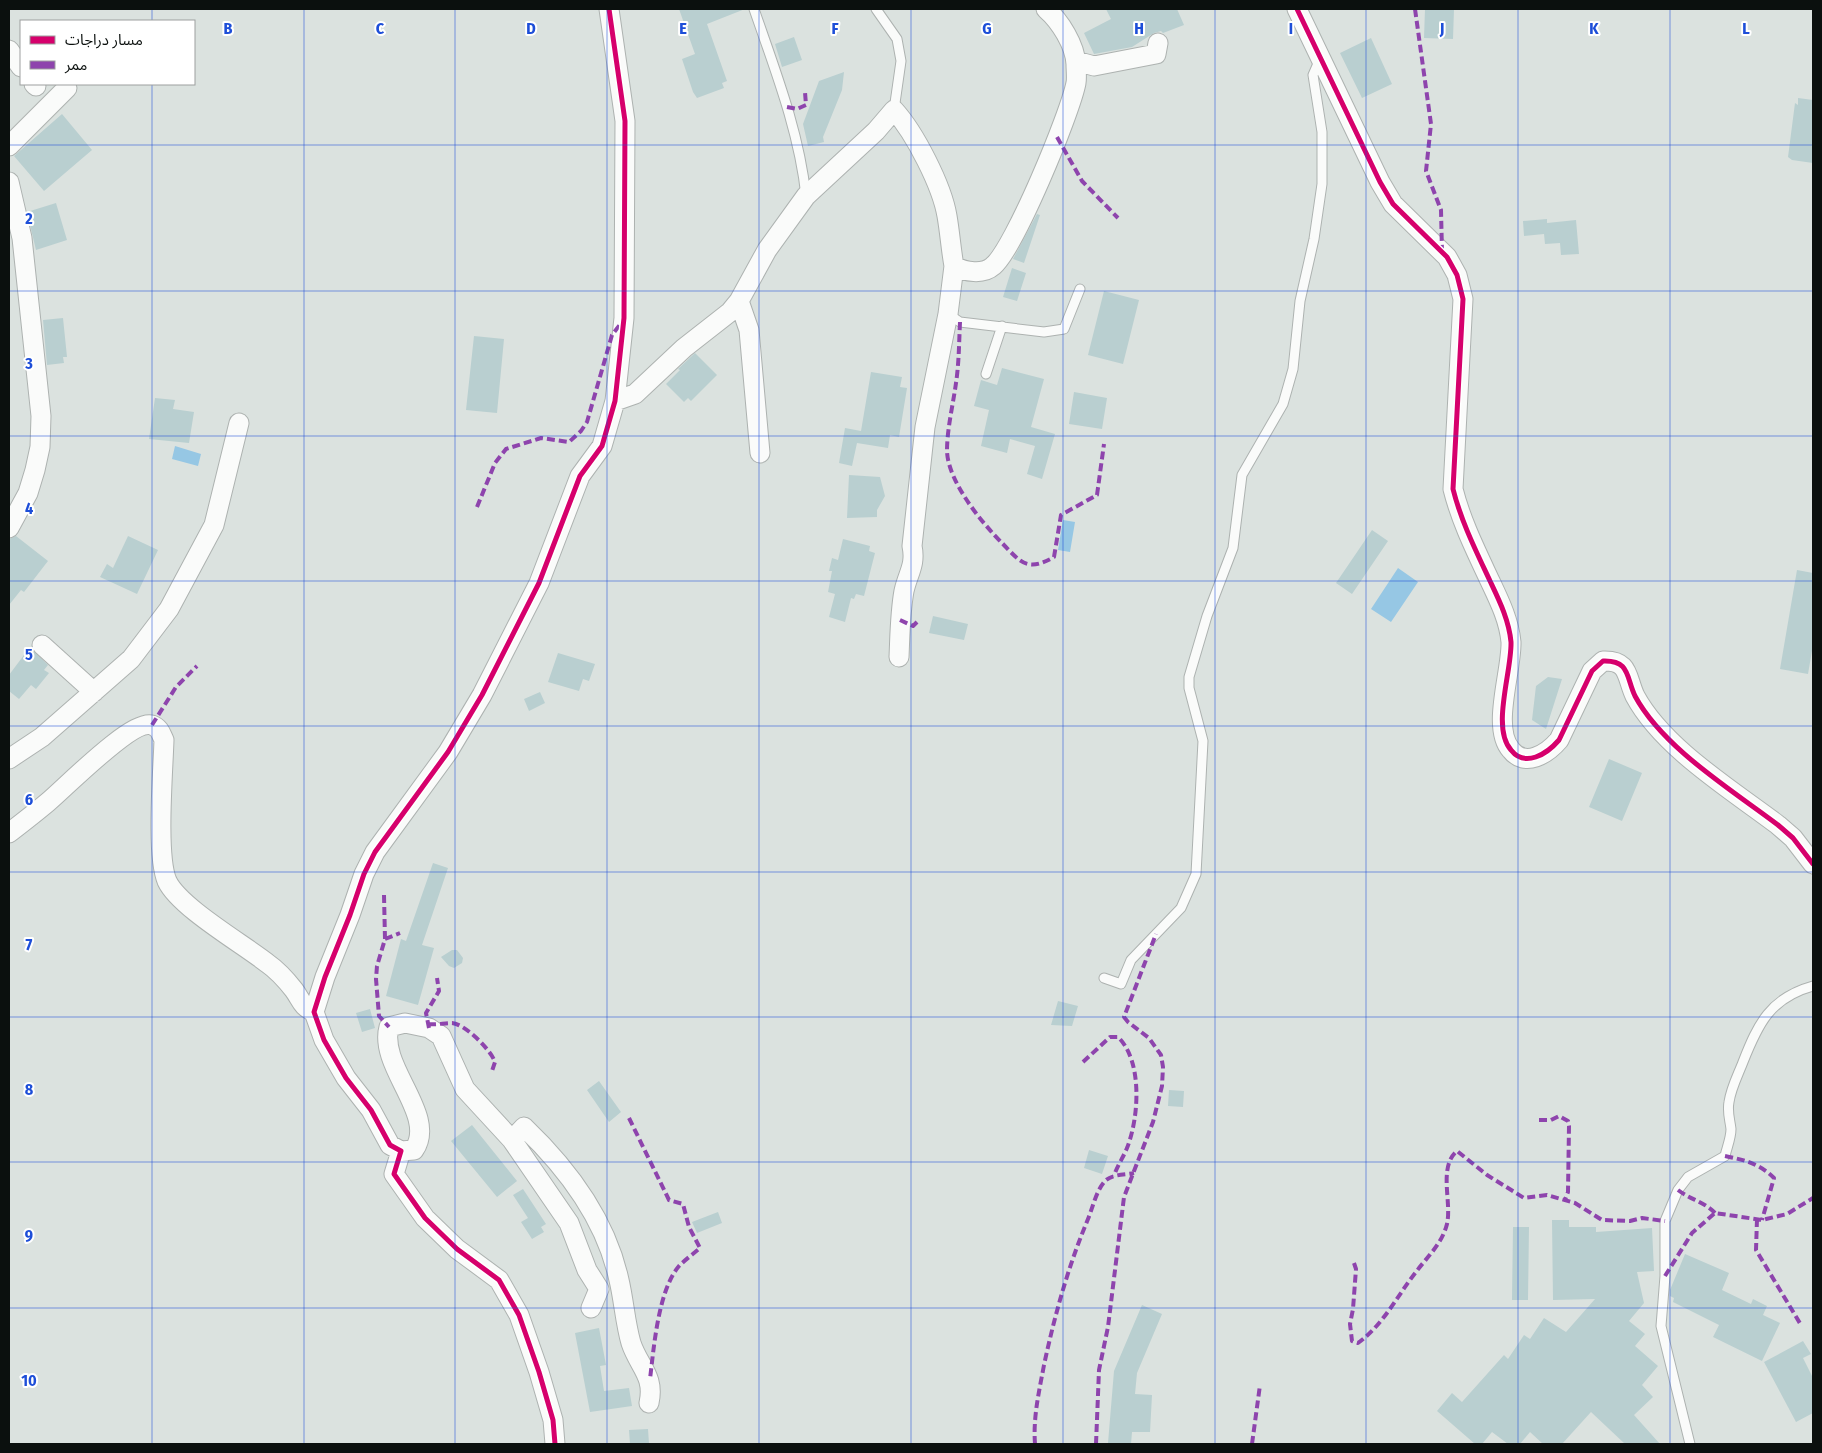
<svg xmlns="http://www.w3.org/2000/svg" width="1822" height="1453" font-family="'Fira Sans Condensed','Noto Sans Arabic',sans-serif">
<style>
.water{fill:#96c7e4}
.building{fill:#b9cfd0}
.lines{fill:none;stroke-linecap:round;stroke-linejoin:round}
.lane-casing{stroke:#adb2b0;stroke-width:11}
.street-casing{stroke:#adb2b0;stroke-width:21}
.lane{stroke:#fafbfa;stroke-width:9}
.street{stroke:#fafbfa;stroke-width:19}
.quiet{stroke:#8e44ad;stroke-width:4;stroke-dasharray:8 4;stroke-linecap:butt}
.cycleway-casing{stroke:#fff;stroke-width:8}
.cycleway{stroke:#d6006c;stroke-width:5}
.grid{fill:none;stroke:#1d4ed8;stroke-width:1;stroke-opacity:0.55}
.grid-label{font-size:16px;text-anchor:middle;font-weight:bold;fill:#1d4ed8;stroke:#fff;stroke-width:4;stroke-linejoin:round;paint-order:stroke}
</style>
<rect width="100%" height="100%" fill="#dbe2df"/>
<!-- water -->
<path class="water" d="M175,446L201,454L198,466L172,459Z
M1063,520L1075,522L1070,552L1058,550Z
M1398,568L1418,582L1391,622L1371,609Z"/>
<!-- building -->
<path class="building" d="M679,9H745L707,24L727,81L722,83L724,88L697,98L693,92L682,59L695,54Z
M1106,9H1177L1184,25L1163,33L1161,31L1154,33L1132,47L1094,54L1084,33L1111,19Z
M1425,9H1454L1453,39L1424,38Z
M794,37L802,60L782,67L775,44Z
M1371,38L1392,84L1362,98L1340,53Z
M844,72L842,90L823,137L824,142L808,146L803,124L819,81Z
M1798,98L1813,100V163L1792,160L1788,157L1795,103L1798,105Z
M62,114L92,150L44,191L14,156Z
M56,203L67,240L36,250L27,212Z
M1037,214L1040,215L1024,263L1013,259Z
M1547,219V223L1576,220L1579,254L1561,255L1560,243L1545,244L1544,234L1524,236L1523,221Z
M1012,268L1026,273L1017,301L1003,297Z
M1104,291L1139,300L1123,364L1088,355Z
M63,318L67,357H63L64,363L47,365L43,320Z
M474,336L504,339L497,413L466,410Z
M695,353L717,375L691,401L688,398L684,402L666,384L680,370L678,369Z
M1002,368L1044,379L1031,427L1055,434L1042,479L1027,474L1035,446L1010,439L1007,453L981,446L989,410L974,406L981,380L997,385Z
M871,372L902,377L900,387L907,388L899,437L890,435L888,448L857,443L852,466L839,463L845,428L861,431Z
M1074,392L1107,398L1102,429L1069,424Z
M155,398L175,400L173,409L194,412L189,443L149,439Z
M849,475L880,477L885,496L877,510V517L847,518Z
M1372,530L1388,541L1352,594L1336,583Z
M16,536L48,561L24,592L21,590L9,605V539Z
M128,536L158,550L137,594L100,577L107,564L113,568Z
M843,539L870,546L869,551L875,553L864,596L856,594L854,599L851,598L845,622L829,617L835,594L828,592L832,571H829L832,558L838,560Z
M1797,570L1813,573V645L1808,674L1780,669Z
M933,616L968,624L964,640L929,633Z
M30,647L48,665L44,670L49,673L36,689L31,685L19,699L9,691V675Z
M558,653L595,664L589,681L583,679L579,691L548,682Z
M1548,677L1562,679L1546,729L1532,720L1536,686Z
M540,692L545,703L529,711L524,699Z
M1609,759L1642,773L1622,821L1589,807Z
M433,863L448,868L422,945L434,948L418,1005L386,996L401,939L406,941Z
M452,950H457L463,958L462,963L454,968L449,966L441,957Z
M1058,1001L1078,1006L1072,1026L1051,1025Z
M370,1009L375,1028L362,1032L356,1013Z
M599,1081L621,1112L609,1122L587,1090Z
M1169,1090L1184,1091L1183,1107L1168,1106Z
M472,1125L517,1181L497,1197L451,1141Z
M1089,1150L1108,1156L1102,1174L1084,1168Z
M523,1189L546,1224L541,1227L544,1232L532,1239L521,1222L528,1218L513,1195Z
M718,1212L722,1223L697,1233L692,1222Z
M1552,1220H1569V1227H1596V1232L1652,1228L1654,1271L1637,1272L1644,1303L1629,1321L1645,1334L1635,1346L1658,1366L1642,1385L1653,1397L1634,1415L1660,1444H1625L1591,1412L1562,1444H1543L1530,1432L1520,1444H1508L1492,1432L1482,1444H1475L1437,1411L1452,1393L1462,1402L1504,1355L1508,1359L1524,1335L1530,1339L1544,1318L1566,1332L1595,1299L1553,1300Z
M1513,1227H1529L1528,1300H1512Z
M1685,1254L1729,1273L1722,1290L1751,1304L1753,1299L1767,1306L1763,1315L1780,1323L1762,1361L1713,1337L1719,1325L1673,1302L1674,1298L1670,1296V1290Z
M1142,1305L1162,1314L1137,1373L1135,1394L1152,1395L1150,1432H1132L1131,1444L1108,1443L1114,1371Z
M599,1328L606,1365L600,1366L604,1391L629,1388L632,1406L590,1412L575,1333Z
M1803,1341L1811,1354L1803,1358L1813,1378V1413L1796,1422L1764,1362Z
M648,1429L649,1444H630L629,1430Z"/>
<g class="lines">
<!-- lane casing -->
<g class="lane-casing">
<path id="lane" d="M754,9C775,70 799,131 806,196
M876,9L897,39L901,61L894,110
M948,314L960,322L1044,332L1064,329L1080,289
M986,374L1002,326
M1104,978L1121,984L1131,960L1181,908L1196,874L1203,741L1189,688V677L1207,616L1233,548L1242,475L1283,404L1293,369L1300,301L1314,239L1322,184V132L1313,75L1320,59
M1690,1444L1661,1326L1665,1276V1221L1678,1190L1688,1177L1725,1156C1727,1147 1731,1138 1731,1129C1730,1120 1727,1112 1729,1102C1731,1088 1738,1075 1743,1062C1758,1024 1770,998 1813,986"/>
</g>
<!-- street casing -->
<g class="street-casing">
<path id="street" d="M1297,9L1380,182L1393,204L1447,257L1457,275L1463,299L1453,489C1461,521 1476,551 1490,581C1499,600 1509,620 1511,642C1512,671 1491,728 1511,750C1525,768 1547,754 1559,740L1592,671L1603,661C1630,660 1626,677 1635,696C1663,748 1732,790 1778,825L1793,838L1813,864
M9,50L21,67
M1076,61L1094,66L1156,54L1158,43
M34,84L36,86
M9,146L67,88
M9,182L22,238L41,416L40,447L35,470L28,493L9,528
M739,301L749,330L760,453
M615,401L635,394L684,348L730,312L739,301L767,250L806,196L876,131L894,110C915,133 942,186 947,216C950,233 951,250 954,266C965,272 983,275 993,266C1014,249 1070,114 1076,83C1077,78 1076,70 1076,64C1075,45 1060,21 1046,9
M42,645L94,692
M899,657C900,635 900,613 904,591C908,573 916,565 912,546L925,427L948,314L954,266
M9,759L42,737L131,659L169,609L214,525L239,423
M9,833C22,823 35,813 48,802C66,787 132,719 152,725C160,728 161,734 164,740C163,772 156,855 167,881C179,907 243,944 267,963C277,970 287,981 294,990C302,1001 301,1006 314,1012
M512,1140L524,1127C568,1169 606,1220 619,1280C624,1301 625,1322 631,1343C639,1367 655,1376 649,1403
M401,1151L414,1150C438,1115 378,1067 389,1027L405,1023L429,1028L441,1036L465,1089L512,1140L569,1223L587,1270L599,1289L591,1308
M555,1444L553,1420L539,1372L519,1315L499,1280L457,1249L425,1218L394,1174L401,1151L390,1145L371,1110L346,1078L324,1040L314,1012L325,977L350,915L364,874L375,852L448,752L482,695L539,583L580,476L602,446L615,401L624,318L625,121L609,9"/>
</g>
<!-- lane -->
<use href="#lane" class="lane"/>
<!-- street -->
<use href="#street" class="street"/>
<!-- quiet -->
<path class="quiet" d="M1415,9L1431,124L1426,171L1441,210L1442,252
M787,107L797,109L806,105L805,92
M1057,137L1082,181L1118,218
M960,322C959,343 959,363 956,383C953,405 947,429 947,451C948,482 982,523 1003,544C1021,563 1028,572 1054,557L1061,515L1097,495L1104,444
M477,507L495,463L506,449L541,438L569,442L581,431L587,422L612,335L622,322
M900,620L913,626L919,620
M152,725L176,687L197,666
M384,895L385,939L377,966L376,979L379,1016L389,1027
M385,939L400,933
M428,1024C436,1025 444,1023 452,1023C465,1024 491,1050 495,1062L492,1071
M429,1028L426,1013L439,991L437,978
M1083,1062L1110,1037H1118C1143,1061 1139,1118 1127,1148C1123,1158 1117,1166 1114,1176
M629,1118L669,1200L683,1204L689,1227L700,1248C693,1254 685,1260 679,1266C658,1291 654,1347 650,1379
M1539,1120H1551L1559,1116L1568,1121L1569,1126L1568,1192L1565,1200
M1725,1156C1745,1160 1760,1164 1774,1178L1762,1220
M1678,1190C1691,1200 1703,1201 1715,1213
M1757,1219L1756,1250L1801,1325
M1354,1263L1356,1269L1353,1309L1350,1324L1352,1341L1358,1343C1384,1324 1397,1296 1416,1272C1427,1257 1442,1244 1447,1224C1452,1202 1438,1167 1457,1151L1487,1175L1524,1198L1547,1195L1575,1203L1602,1220L1630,1221L1642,1218L1665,1221
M1665,1276L1692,1233L1715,1213L1762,1220L1787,1214L1813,1198
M1035,1444C1033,1417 1039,1392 1044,1365C1055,1314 1068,1267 1088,1219C1093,1207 1096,1191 1105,1181C1112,1174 1125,1175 1134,1173
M1096,1444L1099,1370L1108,1327L1124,1197L1153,1122L1162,1086L1163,1067L1161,1055L1149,1038L1128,1022L1124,1017L1156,934
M1252,1444L1260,1385"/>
<!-- cycleway casing -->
<g class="cycleway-casing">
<path id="cycleway" d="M1297,9L1380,182L1393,204L1447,257L1457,275L1463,299L1453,489C1461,521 1476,551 1490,581C1499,600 1509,620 1511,642C1512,671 1491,728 1511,750C1525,768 1547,754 1559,740L1592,671L1603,661C1630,660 1626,677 1635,696C1663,748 1732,790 1778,825L1793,838L1813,864
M555,1444L553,1420L539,1372L519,1315L499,1280L457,1249L425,1218L394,1174L401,1151L390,1145L371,1110L346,1078L324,1040L314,1012L325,977L350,915L364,874L375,852L448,752L482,695L539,583L580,476L602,446L615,401L624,318L625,121L609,9"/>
</g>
<!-- cycleway -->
<use href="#cycleway" class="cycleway"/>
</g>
<!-- grid -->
<path class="grid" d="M152,9V21M304,9V1444M455,9V1444M607,9V1444M759,9V1444M911,9V1444M1063,9V1444M1215,9V1444M1366,9V1444M1518,9V1444M1670,9V1444M152,84V1444M9,145H1813M9,291H1813M9,436H1813M9,581H1813M9,726H1813M9,872H1813M9,1017H1813M9,1162H1813M9,1308H1813"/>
<g class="grid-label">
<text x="228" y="34">B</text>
<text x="380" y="34">C</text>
<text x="531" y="34">D</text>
<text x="683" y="34">E</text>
<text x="835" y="34">F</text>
<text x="987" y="34">G</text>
<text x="1139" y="34">H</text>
<text x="1291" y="34">I</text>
<text x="1442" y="34">J</text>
<text x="1594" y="34">K</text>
<text x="1746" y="34">L</text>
<text x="29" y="224">2</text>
<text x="29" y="369">3</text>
<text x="29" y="514">4</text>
<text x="29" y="660">5</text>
<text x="29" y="805">6</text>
<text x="29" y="950">7</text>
<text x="29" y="1095">8</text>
<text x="29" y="1241">9</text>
<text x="29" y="1386">10</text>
</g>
<!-- border -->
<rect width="1822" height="1453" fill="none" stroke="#0b100e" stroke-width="20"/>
<!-- legend -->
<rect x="20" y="20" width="175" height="65" fill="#ffffff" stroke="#9d9f9f"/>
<rect x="30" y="36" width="25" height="8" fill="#d6006c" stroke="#9d9f9f"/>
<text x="65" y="45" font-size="15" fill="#0b100e">مسار دراجات</text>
<rect x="30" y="61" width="25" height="8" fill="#8e44ad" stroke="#9d9f9f"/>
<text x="65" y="70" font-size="15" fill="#0b100e">ممر</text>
</svg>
